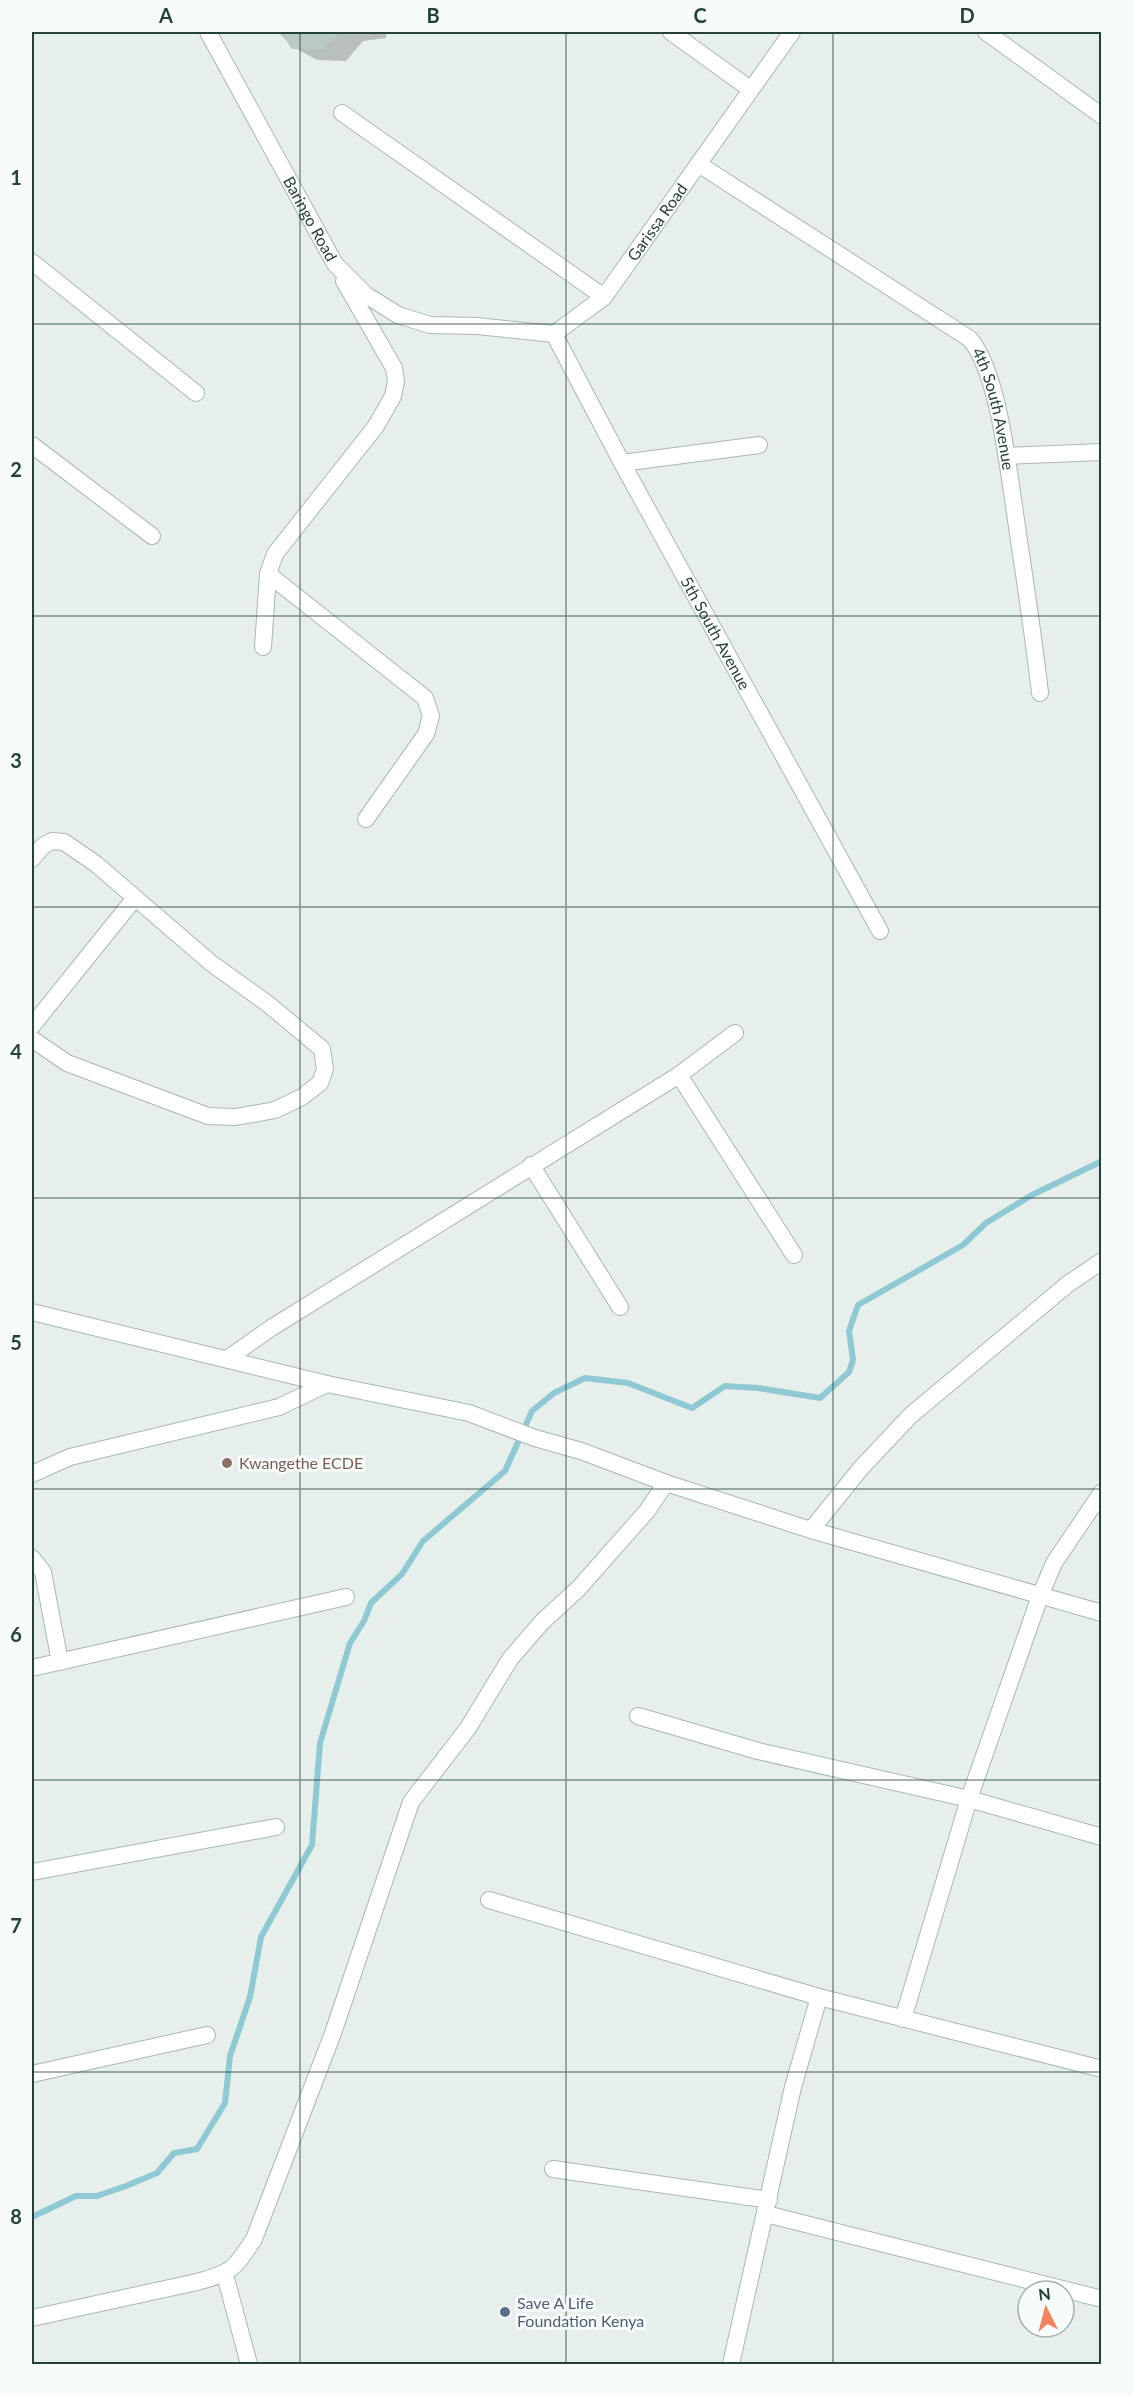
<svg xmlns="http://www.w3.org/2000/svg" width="1133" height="2396" font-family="Lato,sans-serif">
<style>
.shadow{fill:#0003}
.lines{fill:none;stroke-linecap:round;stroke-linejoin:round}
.stream{stroke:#8ec9d4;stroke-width:6}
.building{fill:#bbcac4;stroke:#b8c9c2;stroke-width:1.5}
.street-casing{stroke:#a8b8b2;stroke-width:18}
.street{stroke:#fff;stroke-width:16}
.grid{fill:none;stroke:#24423a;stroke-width:1.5;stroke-opacity:0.55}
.education-dot{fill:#8d6e63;stroke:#f7fbf9;stroke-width:2}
.service-dot{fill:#5c6f8a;stroke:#f7fbf9;stroke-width:2}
.labels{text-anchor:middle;stroke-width:6;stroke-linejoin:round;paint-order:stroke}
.street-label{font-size:16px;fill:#24423a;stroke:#f7fbf9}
.education-label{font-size:16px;fill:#785e54;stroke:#f7fbf9;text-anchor:start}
.service-label{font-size:16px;fill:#4e5e75;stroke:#f7fbf9;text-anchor:start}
.neatline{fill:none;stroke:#24423a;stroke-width:2}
.grid-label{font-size:20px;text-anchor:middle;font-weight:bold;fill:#24423a}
</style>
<rect width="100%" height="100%" fill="#e6efeb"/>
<!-- shadow -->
<path class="shadow" d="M278,32H386V38L363,41L346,61L317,60L293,47Z"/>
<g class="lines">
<!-- stream -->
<path class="stream" d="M32,2217L76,2196H97L126,2186L157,2173L174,2153L197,2149L225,2103L230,2056L250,1997L261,1937L312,1845L320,1743L350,1643L364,1621L371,1603L402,1574L423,1541L505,1471L532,1411L554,1393L585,1378L628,1383L692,1408L725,1386L758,1388L820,1398L849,1372L853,1360L849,1331L858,1305L963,1245L986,1223L1032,1195L1102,1161"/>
</g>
<!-- building -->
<path class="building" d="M282,32H341L322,49L292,48Z"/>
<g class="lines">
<!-- street casing -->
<g class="street-casing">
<g id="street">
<path id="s1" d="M208,32L335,264L366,295L398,315L430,325L477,326L554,334L604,297L792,32"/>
<path d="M671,32L750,89"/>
<path d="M986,32L1102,116"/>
<path d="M342,113L604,297"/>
<path id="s2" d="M700,165L970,339C998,373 1007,461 1014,506C1023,569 1033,631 1040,693"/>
<path d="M32,262L196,393"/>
<path id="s3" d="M554,334L622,463L880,931"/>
<path d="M32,445L152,536"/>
<path d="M1006,456L1102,452"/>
<path d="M622,463L759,445"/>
<path d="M268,574L425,698L431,716L426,734L366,819"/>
<path d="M263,647L268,574L275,554L376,426L393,396L396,381L394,368L344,281"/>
<path d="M32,859L43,846L52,841L64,842L96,864L211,963L268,1004L322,1049L325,1069L320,1083L302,1097L275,1110L236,1117L208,1116L67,1063L32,1039"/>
<path d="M32,1026L135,898"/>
<path d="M679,1075L794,1255"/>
<path d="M531,1165L620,1307"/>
<path d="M32,1312L327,1384L469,1413L535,1438L581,1451L666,1483L811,1530L1102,1613"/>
<path d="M227,1359L271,1328L679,1075L735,1033"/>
<path d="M32,1474L70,1457L279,1407L327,1384"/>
<path d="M811,1530L861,1468L911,1415L1068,1284L1102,1261"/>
<path d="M32,1558L43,1572L60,1662"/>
<path d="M32,1668L346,1597"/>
<path d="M638,1716L758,1751L969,1799L1102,1837"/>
<path d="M32,1872L276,1827"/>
<path d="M489,1900L819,1997L1102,2069"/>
<path d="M903,2019L969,1799L1040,1596L1054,1563L1102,1492"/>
<path d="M32,2074L207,2035"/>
<path d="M553,2169L769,2200"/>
<path d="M766,2214L1102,2299"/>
<path d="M225,2275L249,2364"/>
<path d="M32,2318L197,2282C233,2272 234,2269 254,2239L333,2033L411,1802L468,1728L510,1659L543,1621L578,1589L647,1511L666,1483"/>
<path d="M731,2364L793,2087L819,1997"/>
</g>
</g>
<!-- street -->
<use href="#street" class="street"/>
</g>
<!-- grid -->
<path class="grid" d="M300,32V2364M566,32V2364M833,32V2364M32,324H1102M32,616H1102M32,907H1102M32,1198H1102M32,1489H1102M32,1780H1102M32,2072H1102"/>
<!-- markers -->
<circle class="education-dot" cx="227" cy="1463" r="6"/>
<circle class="service-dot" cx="505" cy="2312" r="6"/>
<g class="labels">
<!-- street labels -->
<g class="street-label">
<text dy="6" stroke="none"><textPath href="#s1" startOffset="213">Baringo Road</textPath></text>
<text dy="6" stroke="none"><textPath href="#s1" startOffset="658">Garissa Road</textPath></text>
<text dy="6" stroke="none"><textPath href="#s2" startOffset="396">4th South Avenue</textPath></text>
<text dy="6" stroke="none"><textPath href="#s3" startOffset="340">5th South Avenue</textPath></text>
</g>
<!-- education labels -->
<g class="education-label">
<text x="239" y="1469">Kwangethe ECDE</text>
</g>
<!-- service labels -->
<g class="service-label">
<text x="517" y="2309">Save A Life<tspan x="517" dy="18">Foundation Kenya</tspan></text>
</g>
</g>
<!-- border -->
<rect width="1133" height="2396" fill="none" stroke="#f7fbf9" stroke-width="66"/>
<!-- north arrow -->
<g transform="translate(1046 2309) rotate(354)"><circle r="28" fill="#f7fbf9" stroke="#a3b1ad" stroke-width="1.5"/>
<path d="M0-4.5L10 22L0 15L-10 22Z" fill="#f4845f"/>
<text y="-9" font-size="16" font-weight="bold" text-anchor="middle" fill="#24423a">N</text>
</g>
<rect x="33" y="33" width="1067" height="2330" class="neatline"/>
<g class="grid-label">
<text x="166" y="23">A</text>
<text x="433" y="23">B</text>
<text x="700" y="23">C</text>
<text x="967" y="23">D</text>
<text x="16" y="185">1</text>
<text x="16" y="477">2</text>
<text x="16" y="768">3</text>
<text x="16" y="1059">4</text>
<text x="16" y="1350">5</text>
<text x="16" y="1642">6</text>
<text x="16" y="1933">7</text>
<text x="16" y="2224">8</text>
</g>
</svg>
